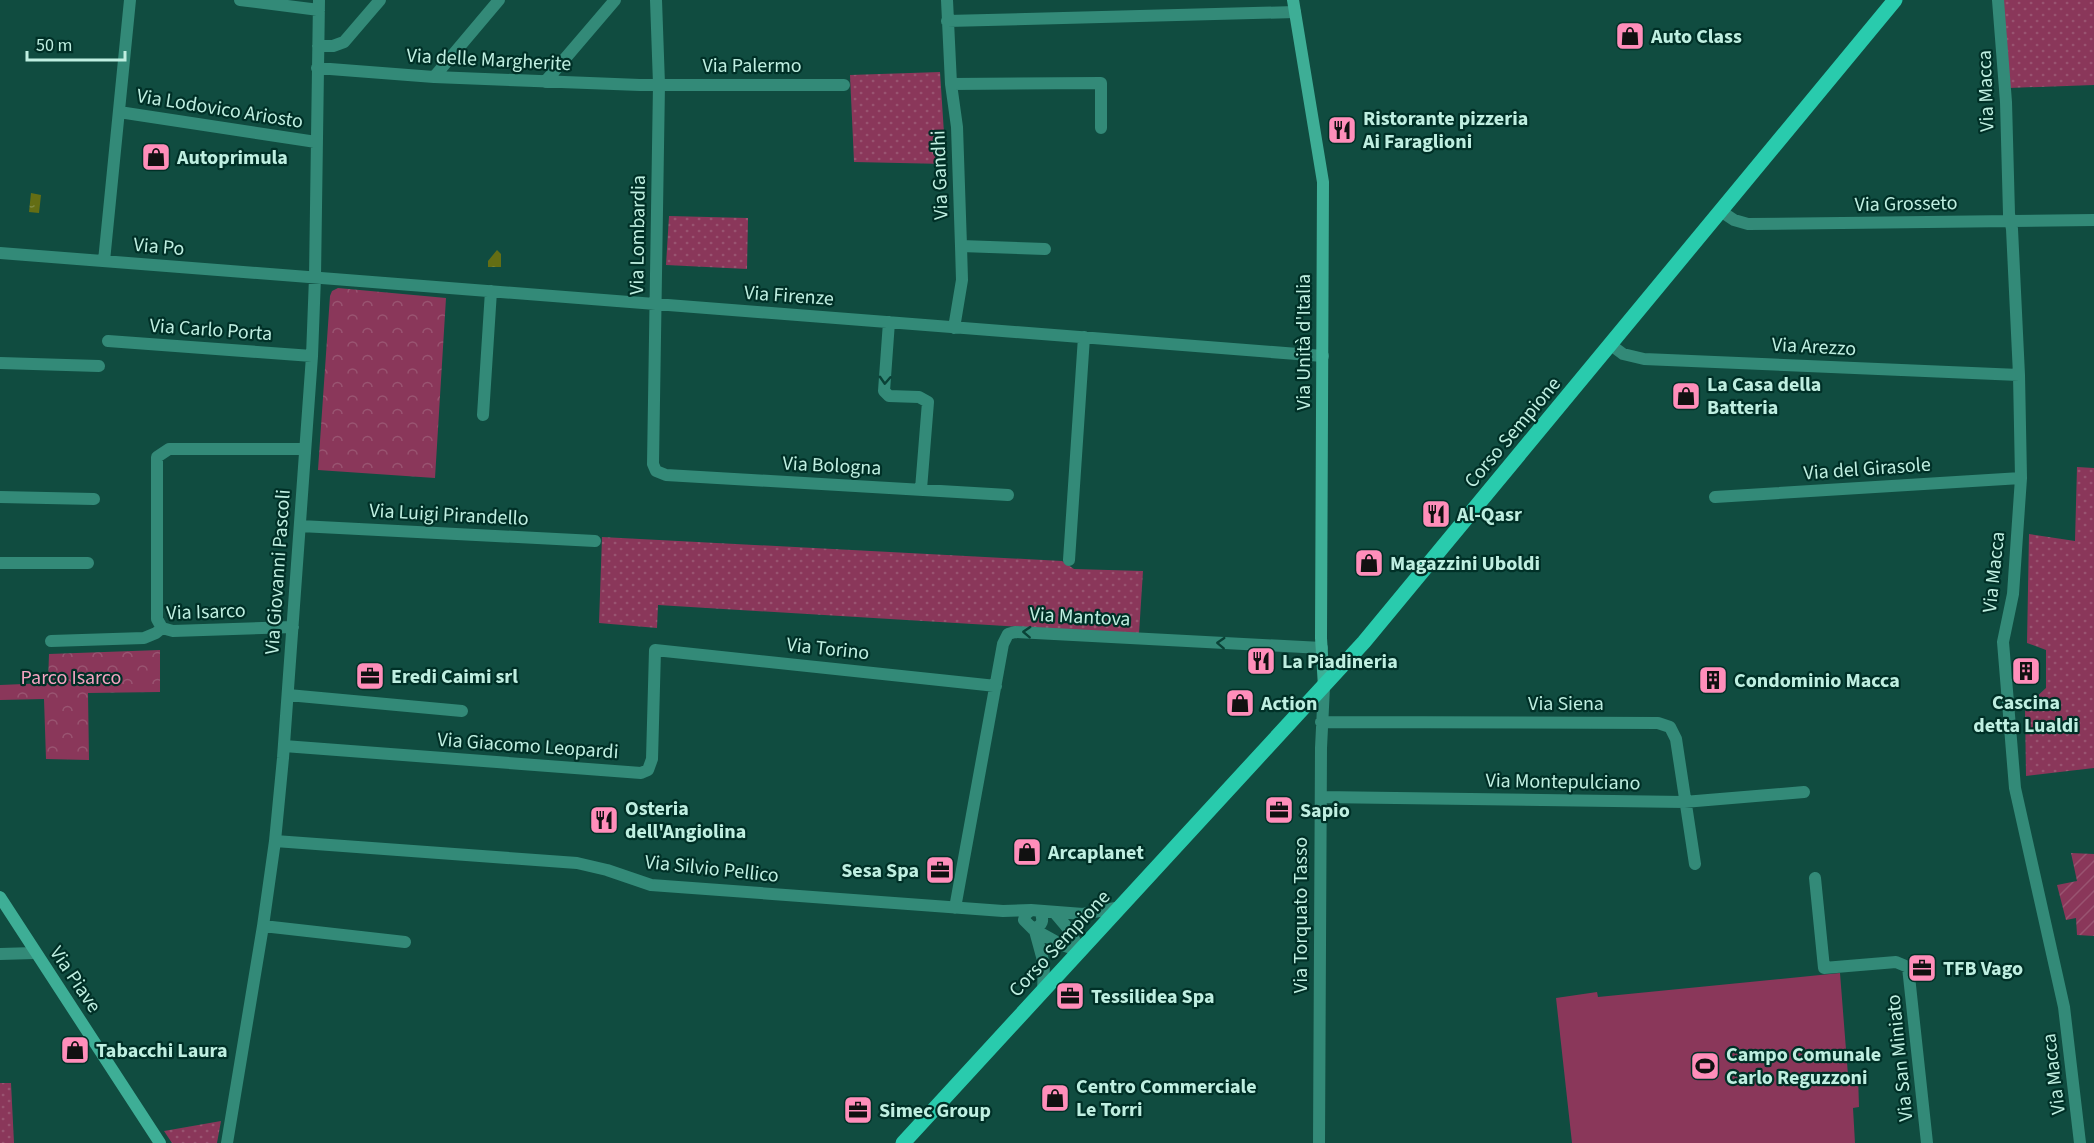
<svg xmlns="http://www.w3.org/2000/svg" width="2094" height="1143" font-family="'Source Sans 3',sans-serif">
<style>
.grass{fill:url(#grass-dots)}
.forest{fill:url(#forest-crowns)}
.garden{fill:url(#garden-furrows)}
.pitch{fill:#8a375a}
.water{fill:url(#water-ripples)}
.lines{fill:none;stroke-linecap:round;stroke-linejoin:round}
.street{stroke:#338a78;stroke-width:12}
.secondary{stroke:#3eae96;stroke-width:12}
.primary{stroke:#29cbad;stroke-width:15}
.oneway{stroke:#0a4237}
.labels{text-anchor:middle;stroke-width:4.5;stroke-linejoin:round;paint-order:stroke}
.poi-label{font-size:20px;font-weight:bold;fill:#bfefe1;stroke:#003027;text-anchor:start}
.street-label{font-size:20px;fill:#bfefe1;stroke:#003027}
.park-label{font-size:20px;fill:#f4a4c1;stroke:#003027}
</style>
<defs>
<pattern id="grass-dots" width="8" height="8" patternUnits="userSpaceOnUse" patternTransform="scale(1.5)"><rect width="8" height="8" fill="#8a375a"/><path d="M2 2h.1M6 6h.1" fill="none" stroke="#995471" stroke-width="1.8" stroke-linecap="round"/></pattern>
<pattern id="forest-crowns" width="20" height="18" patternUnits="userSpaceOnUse" patternTransform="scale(1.5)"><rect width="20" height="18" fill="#8a375a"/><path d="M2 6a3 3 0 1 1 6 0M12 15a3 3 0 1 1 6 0" fill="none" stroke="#995471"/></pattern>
<pattern id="garden-furrows" width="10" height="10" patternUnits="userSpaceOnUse" patternTransform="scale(1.5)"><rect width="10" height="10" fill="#8a375a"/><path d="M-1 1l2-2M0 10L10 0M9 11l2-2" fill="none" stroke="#995471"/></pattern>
<pattern id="water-ripples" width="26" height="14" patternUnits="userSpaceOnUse" patternTransform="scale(1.5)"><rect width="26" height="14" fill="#646e14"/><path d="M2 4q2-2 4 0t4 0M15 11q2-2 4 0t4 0" fill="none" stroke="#7f8a41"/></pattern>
</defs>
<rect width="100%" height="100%" fill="#104c40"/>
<!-- grass -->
<path class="grass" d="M2002,0H2094V85L2009,88Z
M940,72L946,164L854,162L850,75Z
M669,216L748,218L747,269L666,265Z
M2077,467L2094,468V768L2026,776L2025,707L2046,688V650L2027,643L2029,534L2075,541Z
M602,537L1062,561L1074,569L1143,571L1139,634L658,605L657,628L599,623Z
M0,1083H11L14,1143H0Z
M221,1121L217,1143H172L164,1131Z"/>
<!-- forest -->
<path class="forest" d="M338,288L446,298L435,478L318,470L330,296L332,291Z
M160,650V692L88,693L89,760L46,759L44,699L0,700V685L48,683L49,654Z"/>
<!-- garden -->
<path class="garden" d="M2071,853L2094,854V936L2077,935L2076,918L2066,920L2057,885L2077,881Z"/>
<!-- pitch -->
<path class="pitch" d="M1840,973L1848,1075H1858L1859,1107L1853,1108L1855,1143H1572L1556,998L1597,992L1598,997Z"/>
<!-- water -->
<path class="water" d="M31,193L41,195L39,213L29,212Z
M497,250L501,254V267H488V261Z"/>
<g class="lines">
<!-- street -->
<path class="street" d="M240,0L319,10
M656,0L659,84L653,464L656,471L666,475L1008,495
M947,0L951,84L957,127L961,246L962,280L954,328
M1998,0L2006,102L2009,214L2012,229L2019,375L2021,478L2013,594L2003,642L2015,788L2064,1007L2080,1143
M947,21L1295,12
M318,46H333L344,42L380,0
M317,68L434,77L640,85H844
M434,77L499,0
M545,82L615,0
M951,84L1101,83V128
M119,112L316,142
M1722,212L1734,220L1748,224L2094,220
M961,246L1045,249
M0,253L1323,356
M104,261L130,0
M889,322L884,391L889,396L919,397L928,402L921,489
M108,341L312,356
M1611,345L1623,354L1644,359L2019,375
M0,363L99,366
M483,415L491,291
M0,497L94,499
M1715,497L2021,478
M300,526L595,541
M1069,560L1084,337
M0,563H88
M162,628L157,619V457L169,449H305
M162,628L173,631L293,627
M51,641L144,638L156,633L162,628
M288,695L462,711
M1321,722L1658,723L1670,727L1676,739L1695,864
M284,746L641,773L648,770L652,759L655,650L996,686
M1321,797L1684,802L1804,792
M275,841L577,863L607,870L651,885L1003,911L1031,910
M1815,878L1824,968L1896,962L1908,967L1927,1143
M955,908L1003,644L1008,634L1015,632L1322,648
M1040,911C1044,920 1043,927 1032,928L1024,920L1026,914L1031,910L1083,914L1121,907
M1055,913L1066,926L1081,951
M263,926L405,942
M1033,929L1062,945L1081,951
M1035,931L1044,964L1043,992
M0,954L35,953
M227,1143L263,926L275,841L283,758L312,356L315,277L319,0
M1319,1143L1321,748L1324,687"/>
<!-- secondary -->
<path class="secondary" d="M1293,0L1323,182L1321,638L1324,687
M0,897L160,1143"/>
<!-- primary -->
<path class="primary" d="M903,1143L1364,642L1895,0"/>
</g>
<!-- one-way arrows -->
<defs><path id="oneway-chevron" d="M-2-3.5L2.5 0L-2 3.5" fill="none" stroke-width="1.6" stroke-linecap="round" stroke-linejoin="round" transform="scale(1.5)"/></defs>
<g class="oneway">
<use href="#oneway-chevron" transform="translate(885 380) rotate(93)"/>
<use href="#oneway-chevron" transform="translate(1027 632) rotate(-177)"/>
<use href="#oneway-chevron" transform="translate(1221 643) rotate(-177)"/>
</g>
<!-- icons -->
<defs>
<g id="shop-square" transform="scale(1.5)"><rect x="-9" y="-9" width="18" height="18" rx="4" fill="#ff8eba" stroke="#003027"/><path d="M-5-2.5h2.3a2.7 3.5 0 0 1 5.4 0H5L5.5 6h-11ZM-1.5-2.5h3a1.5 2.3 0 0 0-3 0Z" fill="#111"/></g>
<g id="restaurant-square" transform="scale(1.5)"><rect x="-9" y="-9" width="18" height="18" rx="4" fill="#ff8eba" stroke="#003027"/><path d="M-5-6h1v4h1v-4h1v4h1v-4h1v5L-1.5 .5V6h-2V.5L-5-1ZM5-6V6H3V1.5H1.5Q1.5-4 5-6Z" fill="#111"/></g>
<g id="building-square" transform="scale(1.5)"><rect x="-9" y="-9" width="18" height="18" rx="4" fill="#ff8eba" stroke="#003027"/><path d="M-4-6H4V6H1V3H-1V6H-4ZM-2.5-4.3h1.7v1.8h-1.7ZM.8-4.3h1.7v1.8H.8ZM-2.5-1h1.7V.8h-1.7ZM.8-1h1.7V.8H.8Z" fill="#111"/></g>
<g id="office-square" transform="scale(1.5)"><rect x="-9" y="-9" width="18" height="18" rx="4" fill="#ff8eba" stroke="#003027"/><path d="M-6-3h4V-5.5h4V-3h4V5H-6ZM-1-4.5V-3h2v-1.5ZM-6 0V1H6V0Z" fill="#111"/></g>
<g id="stadium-square" transform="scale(1.5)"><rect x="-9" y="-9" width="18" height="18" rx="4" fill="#ff8eba" stroke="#003027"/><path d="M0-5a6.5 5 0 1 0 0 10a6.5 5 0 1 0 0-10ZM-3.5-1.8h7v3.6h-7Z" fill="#111"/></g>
</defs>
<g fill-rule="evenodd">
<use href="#shop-square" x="1630" y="36"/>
<use href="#restaurant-square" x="1342" y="130"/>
<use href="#shop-square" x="156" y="157"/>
<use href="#shop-square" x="1686" y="396"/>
<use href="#restaurant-square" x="1436" y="514"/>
<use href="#shop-square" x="1369" y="563"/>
<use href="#restaurant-square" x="1261" y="661"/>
<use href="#building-square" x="2026" y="671"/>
<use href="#office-square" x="370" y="676"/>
<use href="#building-square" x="1713" y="680"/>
<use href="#shop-square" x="1240" y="703"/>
<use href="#office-square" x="1279" y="810"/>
<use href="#restaurant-square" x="604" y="820"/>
<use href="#shop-square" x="1027" y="852"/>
<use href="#office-square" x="940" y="870"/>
<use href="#office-square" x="1922" y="968"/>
<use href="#office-square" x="1070" y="996"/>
<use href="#shop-square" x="75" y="1050"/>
<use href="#stadium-square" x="1705" y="1066"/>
<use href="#shop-square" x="1055" y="1098"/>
<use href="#office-square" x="858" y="1110"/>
</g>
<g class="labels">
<!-- poi labels -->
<g class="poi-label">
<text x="1651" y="43">Auto Class</text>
<text x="1363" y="125">Ristorante pizzeria<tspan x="1363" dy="23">Ai Faraglioni</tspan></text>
<text x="177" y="164">Autoprimula</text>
<text x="1707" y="391">La Casa della<tspan x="1707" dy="23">Batteria</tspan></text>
<text x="1457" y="521">Al-Qasr</text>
<text x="1390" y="570">Magazzini Uboldi</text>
<text x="1282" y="668">La Piadineria</text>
<text x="391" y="683">Eredi Caimi srl</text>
<text x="1734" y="687">Condominio Macca</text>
<text x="2026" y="709" text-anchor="middle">Cascina<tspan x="2026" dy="23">detta Lualdi</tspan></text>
<text x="1261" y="710">Action</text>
<text x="625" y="815">Osteria<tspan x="625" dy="23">dell'Angiolina</tspan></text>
<text x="1300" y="817">Sapio</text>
<text x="1048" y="859">Arcaplanet</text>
<text x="919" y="877" text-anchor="end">Sesa Spa</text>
<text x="1943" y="975">TFB Vago</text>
<text x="1091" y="1003">Tessilidea Spa</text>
<text x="96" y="1057">Tabacchi Laura</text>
<text x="1726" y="1061">Campo Comunale<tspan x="1726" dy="23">Carlo Reguzzoni</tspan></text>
<text x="1076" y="1093">Centro Commerciale<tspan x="1076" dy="23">Le Torri</tspan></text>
<text x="879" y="1117">Simec Group</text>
</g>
<!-- street labels -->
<g class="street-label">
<text transform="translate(489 59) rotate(3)" y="7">Via delle Margherite</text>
<text x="752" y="72">Via Palermo</text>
<text transform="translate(1985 91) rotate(-92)" y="7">Via Macca</text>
<text transform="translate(220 108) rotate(9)" y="7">Via Lodovico Ariosto</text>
<text transform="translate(939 175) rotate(-92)" y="7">Via Gandhi</text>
<text transform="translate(1906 203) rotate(-1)" y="7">Via Grosseto</text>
<text transform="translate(637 235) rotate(-89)" y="7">Via Lombardia</text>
<text transform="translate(159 246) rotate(5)" y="7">Via Po</text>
<text transform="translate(789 295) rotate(4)" y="7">Via Firenze</text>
<text transform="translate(211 329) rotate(4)" y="7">Via Carlo Porta</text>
<text transform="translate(1303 342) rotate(-90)" y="7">Via Unità d'Italia</text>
<text transform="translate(1814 346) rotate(3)" y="7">Via Arezzo</text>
<text transform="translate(1512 432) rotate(-50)" y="7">Corso Sempione</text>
<text transform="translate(832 465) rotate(3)" y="7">Via Bologna</text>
<text transform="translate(1867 468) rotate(-4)" y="7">Via del Girasole</text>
<text transform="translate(449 514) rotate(3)" y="7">Via Luigi Pirandello</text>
<text transform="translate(277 572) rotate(-86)" y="7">Via Giovanni Pascoli</text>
<text transform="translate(1993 572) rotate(-84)" y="7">Via Macca</text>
<text transform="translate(206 611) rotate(-2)" y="7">Via Isarco</text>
<text transform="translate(1080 616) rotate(3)" y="7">Via Mantova</text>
<text transform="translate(828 648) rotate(6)" y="7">Via Torino</text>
<text x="1566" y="710">Via Siena</text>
<text transform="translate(528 745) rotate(4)" y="7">Via Giacomo Leopardi</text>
<text transform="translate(1563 781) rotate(1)" y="7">Via Montepulciano</text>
<text transform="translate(712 868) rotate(6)" y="7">Via Silvio Pellico</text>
<text transform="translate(1300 915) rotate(-90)" y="7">Via Torquato Tasso</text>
<text transform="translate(1059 943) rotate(-47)" y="7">Corso Sempione</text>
<text transform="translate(76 979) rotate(56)" y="7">Via Piave</text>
<text transform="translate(1899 1058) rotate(-96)" y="7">Via San Miniato</text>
<text transform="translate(2053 1074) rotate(-97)" y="7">Via Macca</text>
</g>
<!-- park labels -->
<g class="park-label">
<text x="71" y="684">Parco Isarco</text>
</g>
</g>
<!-- scale -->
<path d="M27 51v9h98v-9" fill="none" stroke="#bfefe1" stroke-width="3"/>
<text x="36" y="51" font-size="18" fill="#bfefe1" stroke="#003027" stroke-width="4.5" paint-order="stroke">50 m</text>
</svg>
